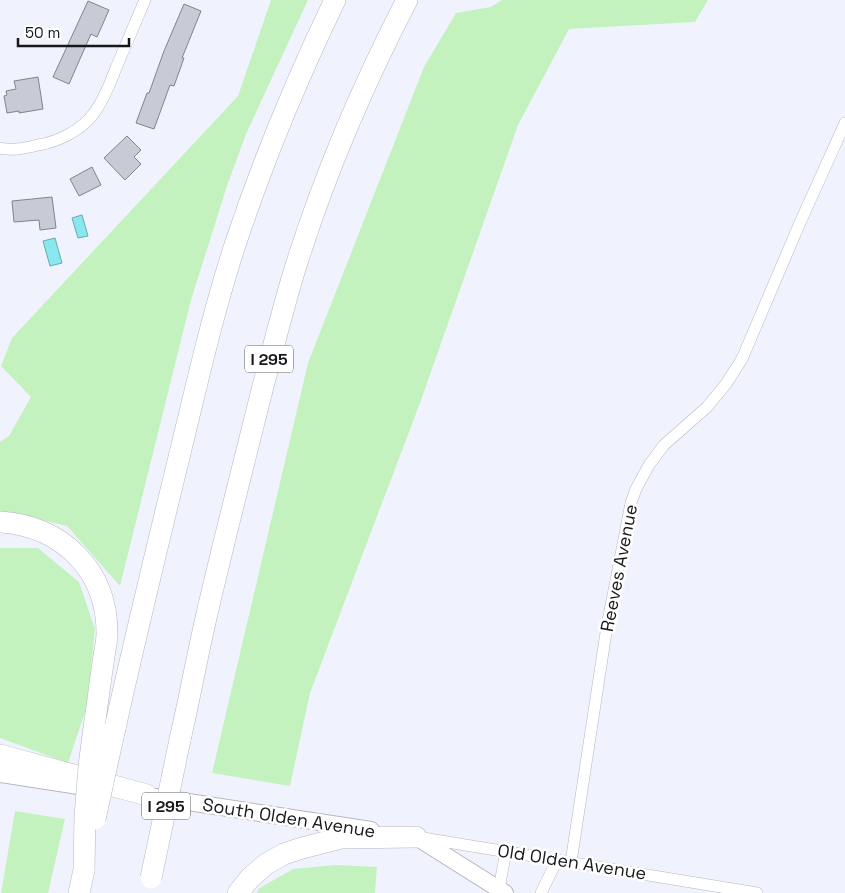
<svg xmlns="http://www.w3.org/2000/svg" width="845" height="893" font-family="'Space Grotesk',sans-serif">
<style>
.green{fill:#c4f2be}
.water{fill:#89e8ef;stroke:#67aaaf}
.building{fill:#c8cbd6;stroke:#81848e}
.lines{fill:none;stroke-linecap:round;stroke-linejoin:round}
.minor-casing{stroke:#b4b7c1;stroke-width:12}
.secondary-casing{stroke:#b4b7c1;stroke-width:18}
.motorway-casing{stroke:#b4b7c1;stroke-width:22}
.minor{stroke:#fff;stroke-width:11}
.secondary{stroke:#fff;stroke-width:16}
.motorway{stroke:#fff;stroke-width:21}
.motorway-bridge-casing{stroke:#b4b7c1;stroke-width:22;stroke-linecap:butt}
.motorway-bridge{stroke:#fff;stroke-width:21}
.labels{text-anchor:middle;stroke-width:5;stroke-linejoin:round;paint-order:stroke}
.shield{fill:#fff;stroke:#5d5d5f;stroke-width:1}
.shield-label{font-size:16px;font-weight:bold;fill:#17181b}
.street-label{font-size:18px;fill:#17181b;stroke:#fff}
</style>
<rect width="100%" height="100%" fill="#f0f3fe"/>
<!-- green -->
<path class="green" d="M271,0H308L246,134L228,183L191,300L120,586L67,526L9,512L0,514V442L9,436L31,397L1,366L12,338L238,96Z
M502,0H708L695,22L569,29L518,125L420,403L310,693L290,786L212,773L308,363L424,67L456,13L491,7Z
M0,548H38L79,582L95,629L87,706L68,763L0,738Z
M15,811L65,819L48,893H1Z
M335,865L377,867L375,893H257L258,889L293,869Z"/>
<!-- water -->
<path class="water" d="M82,215L88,236L78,238L72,218Z
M55,238L62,263L50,266L43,241Z"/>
<!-- building -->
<path class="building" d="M88,1L109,10L97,37L91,34L69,84L53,77Z
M184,4L201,11L182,58H184L174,86L170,85L154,129L136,123L147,93H149L164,51Z
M38,77L43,109L19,113V111L7,113L4,96L7,95L6,91L16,89L14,81Z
M127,136L141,150L134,157L141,164L125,180L104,158Z
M92,167L101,185L79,196L70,179Z
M52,197L56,228L40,230L39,220L14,222L12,201Z"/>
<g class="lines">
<!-- minor casing -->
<g class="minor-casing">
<path id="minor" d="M0,148C13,151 26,148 38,145C58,142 82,130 94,113C104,100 110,83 116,68C126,45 135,23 145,0
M423,838L757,893
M571,862L607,626L631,503L636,489L649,465L664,445L707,407L726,384L742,359L799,225L845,123
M496,893L499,889L506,851
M541,893L557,860"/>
</g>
<!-- secondary casing -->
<g class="secondary-casing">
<path id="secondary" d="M0,774L85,787
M156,797L371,830
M406,836L416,837L505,893"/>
</g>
<!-- motorway casing -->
<g class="motorway-casing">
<path id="motorway" d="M0,522C62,526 107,570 107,633C107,643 104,653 103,663C100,682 98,701 95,720
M115,728C136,634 159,539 182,445C198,379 213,313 234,248C262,163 296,81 335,0
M181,735C190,696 197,657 206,618C217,570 229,522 241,474C258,407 274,339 294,272C323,178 362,87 407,0
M0,755L147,795
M79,893L84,870
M238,893L250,878L266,864L284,854L302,848L341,838L416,837"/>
</g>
<!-- minor -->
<use href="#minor" class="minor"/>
<!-- secondary -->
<use href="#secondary" class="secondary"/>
<!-- motorway -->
<use href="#motorway" class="motorway"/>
<!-- motorway-bridge casing -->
<g class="motorway-bridge-casing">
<path id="motorway-bridge" d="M95,819L115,728
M84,870L85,816L89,766L95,720
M151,878L181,735"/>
</g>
<!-- motorway-bridge -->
<use href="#motorway-bridge" class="motorway-bridge"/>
</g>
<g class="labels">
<!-- shield labels -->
<g class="shield">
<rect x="245" y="345.5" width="48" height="27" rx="4"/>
<rect x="142" y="792.5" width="48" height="27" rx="4"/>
</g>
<g class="shield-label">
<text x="269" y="365">I 295</text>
<text x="166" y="812">I 295</text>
</g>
<!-- street labels -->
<g class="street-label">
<text transform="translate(619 568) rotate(-79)" y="6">Reeves Avenue</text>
<text transform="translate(289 818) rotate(9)" y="6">South Olden Avenue</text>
<text transform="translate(572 862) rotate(9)" y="6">Old Olden Avenue</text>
</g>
</g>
<!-- scale -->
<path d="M18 38v8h111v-8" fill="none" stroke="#17181b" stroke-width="2.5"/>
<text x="25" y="38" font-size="15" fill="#17181b" stroke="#ffffff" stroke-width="4" paint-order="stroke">50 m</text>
</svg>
